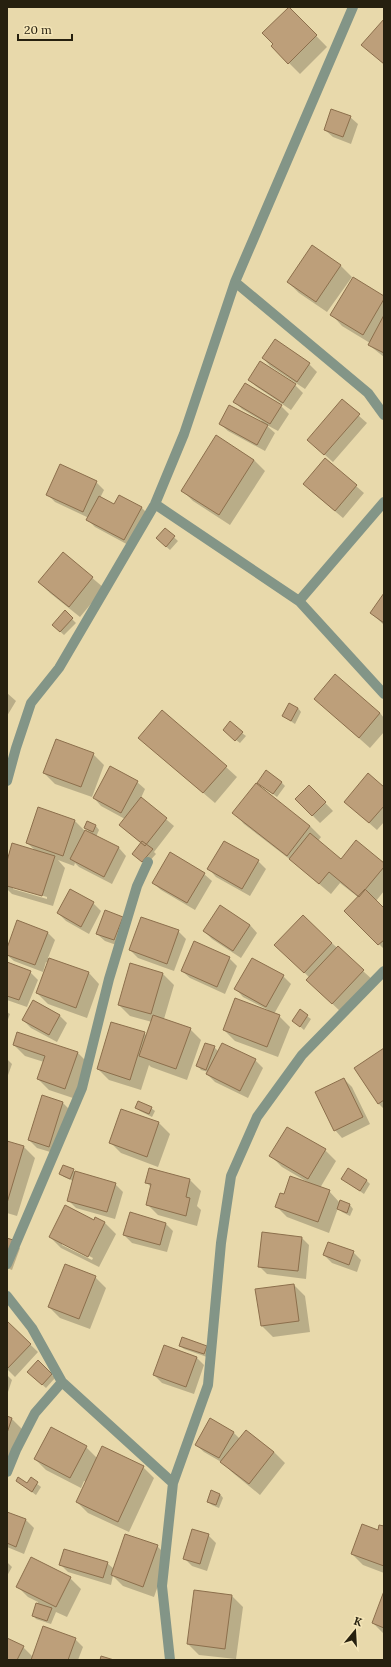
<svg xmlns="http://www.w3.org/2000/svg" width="391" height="1667" font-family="Lora,serif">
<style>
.shadow{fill:#0003;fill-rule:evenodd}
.building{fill:#bd9f7a;stroke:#8c6f4c}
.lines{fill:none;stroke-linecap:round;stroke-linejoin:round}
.minor{stroke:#839587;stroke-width:10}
</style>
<rect width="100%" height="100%" fill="#e8d9ab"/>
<!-- shadow -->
<path class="shadow" d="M289,8L327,47L300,74L272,46Z
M350,117L358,124L351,144L333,137L325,130Z
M312,247L341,266L352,277L327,312L299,293L288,282Z
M384,297V357L369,345L370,343L342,326L332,315Z
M275,341L309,364L317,372L305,389L270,366L263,358Z
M249,380L295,385L303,393L291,410L257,387Z
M342,401L367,423L333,462L316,447Z
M235,402L281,406L289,414L278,431L265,424L275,433L265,451L228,431L220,424L261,422L262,421L242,409Z
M254,460L265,471L230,525L193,501L182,490Z
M326,460L364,493L343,518L312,492Z
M96,482L104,490L100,498L115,505L141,507L149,515L132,547L95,527L88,520L89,518L55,502L47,494Z
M165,529L178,541L170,550L161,542Z
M63,553L104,588L80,617L50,593L39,582Z
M384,595V625L371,613Z
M65,612L76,623L64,635L53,625Z
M7,693L16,701L7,716Z
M315,699L380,713L384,718V732L370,748Z
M298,708L301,712L295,724L283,716Z
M242,733L246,736L240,743L228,734Z
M139,738L226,767L237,777L215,803Z
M93,754L104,765L92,797L55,784L44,773Z
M137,782L145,789L141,798L174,826L154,852L156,854L146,865L133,854L141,843L120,825L125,819L101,806L94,798Z
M281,782L285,786L277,797L262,786Z
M309,786L333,811L320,823L296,799Z
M384,788V822L377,830L345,802Z
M39,809L75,821L85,831L92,834L85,828L87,822L96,826L99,830L96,837L119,848L126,856L112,884L79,867L75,863L74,866L58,860L65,868L53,906L12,894L7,889V864L36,851L27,843ZM13,886L47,897V899L13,889Z
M234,813L310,826L321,837L318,841L341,860L384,864V891L376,901L384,909V949L345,911L358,897L340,883L331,894L292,861L244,824Z
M258,861L266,869L250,896L216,877L209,869Z
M204,874L212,881L195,910L161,890L153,883Z
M93,903L101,911L89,934L66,921L58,913Z
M303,917L374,981L343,1014L319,991L310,978L287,956Z
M122,918V947L105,941L97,934Z
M250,925L257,933L241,958L212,939L204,931Z
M178,931L186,939L174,971L138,958L130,950Z
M47,932L55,940L48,958L89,973L99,984L87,1018L48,1004L37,993L48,963L46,962L43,972L14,961L7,955V951Z
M229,958L237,966L225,994L190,978L182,971Z
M7,963L30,972L38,980L27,1007L7,1000Z
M131,964L163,974L174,985L164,1019L190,1029L201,1040L187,1080L151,1067L149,1065L141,1090L109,1080L98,1069L144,1033L147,1036L152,1022L130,1016L119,1005Z
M283,976L291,984L274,1014L279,1016L290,1027L278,1057L235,1041L224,1030L268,1010L243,997L236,989Z
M300,1011L311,1019L304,1030L294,1021Z
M7,1012L10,1014L7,1022Z
M60,1016L67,1023L57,1042L31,1028L23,1020Z
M14,1045L77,1052L88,1063L76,1099L49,1090L38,1079L44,1062L25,1056Z
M214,1047L218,1051L255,1060L263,1068L248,1098L215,1082L207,1074L208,1072L201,1070L198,1066Z
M384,1049V1109L379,1104L355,1069Z
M7,1059L12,1064L7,1078Z
M344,1079L352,1087L370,1124L342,1138L335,1130Z
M63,1103L70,1110L57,1154L37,1148L29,1140Z
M136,1107L151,1108L155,1111L152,1117L140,1111Z
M122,1110L159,1123L170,1134L158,1167L121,1153L110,1142Z
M7,1142L24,1147L35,1158L17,1216L7,1213Z
M325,1150L336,1161L320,1188L329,1191L340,1203L341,1201L350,1205L353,1209L350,1216L342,1212L338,1208L329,1233L287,1217L276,1206L285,1195L309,1183L282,1167L271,1156Z
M150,1169L190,1180L201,1191L197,1206L201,1210L197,1226L158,1215L147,1204L151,1187L146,1182Z
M73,1170L76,1173L115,1184L123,1192L115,1219L76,1208L68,1200L73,1181L64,1177L60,1174Z
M342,1179L366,1180L370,1184L364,1194Z
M95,1218L105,1223L116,1234L99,1267L61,1248L50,1237L94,1221ZM62,1242L93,1258L92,1260L62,1245Z
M166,1224L173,1231L167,1252L132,1243L124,1235Z
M302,1238L309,1245L306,1279L267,1274L259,1266Z
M7,1239L12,1241L20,1248L12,1270L7,1268Z
M353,1252L361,1260L357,1272L332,1263L324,1255Z
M95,1277L106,1288L90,1329L60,1318L49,1307Z
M294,1285L305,1296L310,1332L273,1337L262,1326Z
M7,1322L38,1352L15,1377L7,1369Z
M180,1346H206L210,1350L207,1357L184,1349Z
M196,1357L204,1365L194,1394L162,1383L154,1375Z
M38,1361L55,1378L46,1388L28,1372Z
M7,1375L12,1380L7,1395Z
M7,1417L12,1419L23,1430L7,1472Z
M246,1431L274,1452L285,1463L260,1495L233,1473L223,1463L204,1452L196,1445L234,1433L240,1439Z
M86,1447L97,1458L143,1467L154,1478L129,1532L88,1513L77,1502L86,1482L84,1481L81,1488L46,1470L35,1459Z
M31,1479L41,1487L36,1495L17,1481L28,1484Z
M220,1494L223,1498L219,1508L212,1505L208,1502Z
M7,1513L26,1520L34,1528L24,1554L7,1547Z
M384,1527V1573L363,1565L352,1554Z
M208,1535L216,1543L207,1571L192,1566L184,1558Z
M157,1546L168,1557L154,1597L123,1586L113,1576L111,1585L68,1572L60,1564L107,1563L114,1569Z
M7,1562L12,1567L7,1576Z
M70,1578L81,1589L67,1617L56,1612L51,1624L36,1619L33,1615L38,1602L28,1597L17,1586Z
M384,1594V1634L373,1623Z
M232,1596L243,1607L236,1659L199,1655L188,1644Z
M75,1639L83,1647L78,1660H7V1641L23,1647L33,1657Z"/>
<!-- building -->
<path class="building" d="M289,7L317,35L288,64L271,46L273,44L262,33Z
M384,19V64L361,45Z
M331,109L351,116L343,137L324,130Z
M312,245L341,265L316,302L287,282Z
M353,277L384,296V299L363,335L330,315Z
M384,315V353L368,345Z
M275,339L310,363L297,382L262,358Z
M260,361L296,384L283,403L248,380Z
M245,383L282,405L270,424L233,402Z
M342,399L360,414L324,455L307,440Z
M229,405L268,425L257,445L219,424Z
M216,435L254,460L219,515L181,491Z
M325,458L357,485L335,511L303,484Z
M60,464L97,481L83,512L46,495Z
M119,495L142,507L124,540L86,520L99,496L114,504Z
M165,528L175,536L166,547L156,538Z
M63,552L93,577L69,607L38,582Z
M384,593V623L370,613Z
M65,610L73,618L60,632L52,625Z
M335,674L380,713L359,738L314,699Z
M289,703L298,708L291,721L282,716Z
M162,710L227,766L203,793L138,738Z
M230,721L243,732L235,741L223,730Z
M56,739L94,753L81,787L43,773Z
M110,766L138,781L121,813L93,798Z
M266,770L282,782L273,794L257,783Z
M368,773L384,787V806L369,823L344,802Z
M256,783L310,826L287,856L232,813Z
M309,785L326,802L312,816L295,799Z
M141,797L167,818L145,846L119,825Z
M38,807L75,820L63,856L26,843Z
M87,821L96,825L93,832L84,828Z
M85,830L119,847L104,877L70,859Z
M310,833L341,859L356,840L384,863V867L359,897L329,872L319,884L289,859Z
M142,841L153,849L142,862L132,854Z
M224,841L259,860L242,889L207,869Z
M12,843L55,856L42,896L7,886V861Z
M170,852L205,873L187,903L152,883Z
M70,889L94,902L81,927L57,913Z
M365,889L384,908V940L378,945L344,911Z
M220,905L250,925L233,951L203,931Z
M105,910L123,917L114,940L96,934Z
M303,915L332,943L304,973L274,945Z
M141,917L179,930L167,964L129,950Z
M17,920L48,932L35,965L7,955V948Z
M194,941L230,957L217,987L181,971Z
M338,946L364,970L332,1004L306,980Z
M49,958L89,972L76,1008L36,993Z
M252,958L284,975L266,1007L234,989Z
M7,962L31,971L19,1000L7,996Z
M130,963L163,973L151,1014L118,1005Z
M235,998L280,1015L267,1047L223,1030Z
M33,1000L60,1015L49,1035L22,1020Z
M300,1009L308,1015L300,1027L292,1021Z
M153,1015L191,1028L176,1069L139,1056Z
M111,1022L145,1032L130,1080L97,1069Z
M17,1032L78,1052L65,1089L37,1079L45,1056L13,1045Z
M205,1043L215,1046L206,1070L196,1066Z
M222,1043L256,1059L240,1091L206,1074Z
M384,1048V1100L378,1104L354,1068Z
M344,1078L363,1117L334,1131L315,1092Z
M42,1095L63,1102L49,1147L28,1140Z
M138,1101L152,1107L149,1114L135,1108Z
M121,1109L159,1122L147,1157L109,1143Z
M287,1127L326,1149L308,1179L269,1156Z
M7,1141L24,1146L7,1203Z
M63,1165L74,1169L70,1179L59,1174Z
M149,1168L190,1179L186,1197L190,1198L186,1216L146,1205L151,1184L145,1183Z
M348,1168L367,1180L360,1191L341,1179Z
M75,1171L116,1183L107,1212L67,1201Z
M290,1176L330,1190L318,1222L275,1207L280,1193L284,1194Z
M340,1200L350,1204L347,1213L337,1209Z
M65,1205L94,1220L95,1217L105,1222L88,1257L49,1237Z
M130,1212L166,1223L160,1245L123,1235Z
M262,1232L302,1237L298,1271L258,1267Z
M7,1238L13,1240L7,1255Z
M328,1242L354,1251L349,1265L323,1255Z
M65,1264L96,1276L79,1319L48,1307Z
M294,1284L299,1321L261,1326L255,1289Z
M7,1321L31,1344L7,1369Z
M182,1337L207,1346L204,1354L179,1346Z
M164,1345L197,1357L186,1387L153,1375Z
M38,1360L52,1374L42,1385L27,1372Z
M7,1416L12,1418L7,1433Z
M210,1418L234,1432L219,1458L195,1445Z
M51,1427L87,1446L70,1478L34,1459Z
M246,1430L274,1452L249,1484L220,1462Z
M102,1446L144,1466L118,1522L76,1502Z
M18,1477L27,1483L31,1477L38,1482L32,1492L16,1481Z
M211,1490L220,1494L216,1505L207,1502Z
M7,1512L26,1519L16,1547L7,1543Z
M362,1524L378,1530L379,1525L384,1526V1566L351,1554Z
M192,1529L209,1534L200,1564L183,1559Z
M125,1534L158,1545L143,1587L111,1575Z
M64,1549L108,1562L103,1578L59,1565Z
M31,1557L71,1577L56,1607L16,1587Z
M194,1590L232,1595L225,1649L187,1644Z
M384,1591V1628L372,1623Z
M36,1603L52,1608L47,1621L32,1616Z
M43,1626L76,1638L68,1660H31Z
M7,1638L24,1646L17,1660H7Z
M101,1656L114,1660H100Z"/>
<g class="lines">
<!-- minor -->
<path class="minor" d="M235,282L368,393L384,415
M155,504L299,601L384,694
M299,601L384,502
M7,781L16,748L31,703L59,668L155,504L184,434L235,282L353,7
M7,1264L82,1088L109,979L137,886L148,862
M7,1296L32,1328L62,1382L173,1483
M7,1472L16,1450L35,1413L62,1382
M170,1660L162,1586L173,1483L208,1385L221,1243L231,1176L257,1117L302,1055L384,971"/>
</g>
<!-- border -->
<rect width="391" height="1667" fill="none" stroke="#26200f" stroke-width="16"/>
<!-- north arrow -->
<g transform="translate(355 1631) rotate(18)" stroke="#f5e6b8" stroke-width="3" paint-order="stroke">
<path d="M0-3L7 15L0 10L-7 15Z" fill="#26200f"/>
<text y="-6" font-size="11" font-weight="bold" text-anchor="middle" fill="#26200f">K</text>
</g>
<!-- scale -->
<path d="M18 34v6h54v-6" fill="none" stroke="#26200f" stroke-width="2"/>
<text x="24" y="34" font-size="12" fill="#26200f" stroke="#f5e6b8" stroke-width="3" paint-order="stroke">20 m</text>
</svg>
